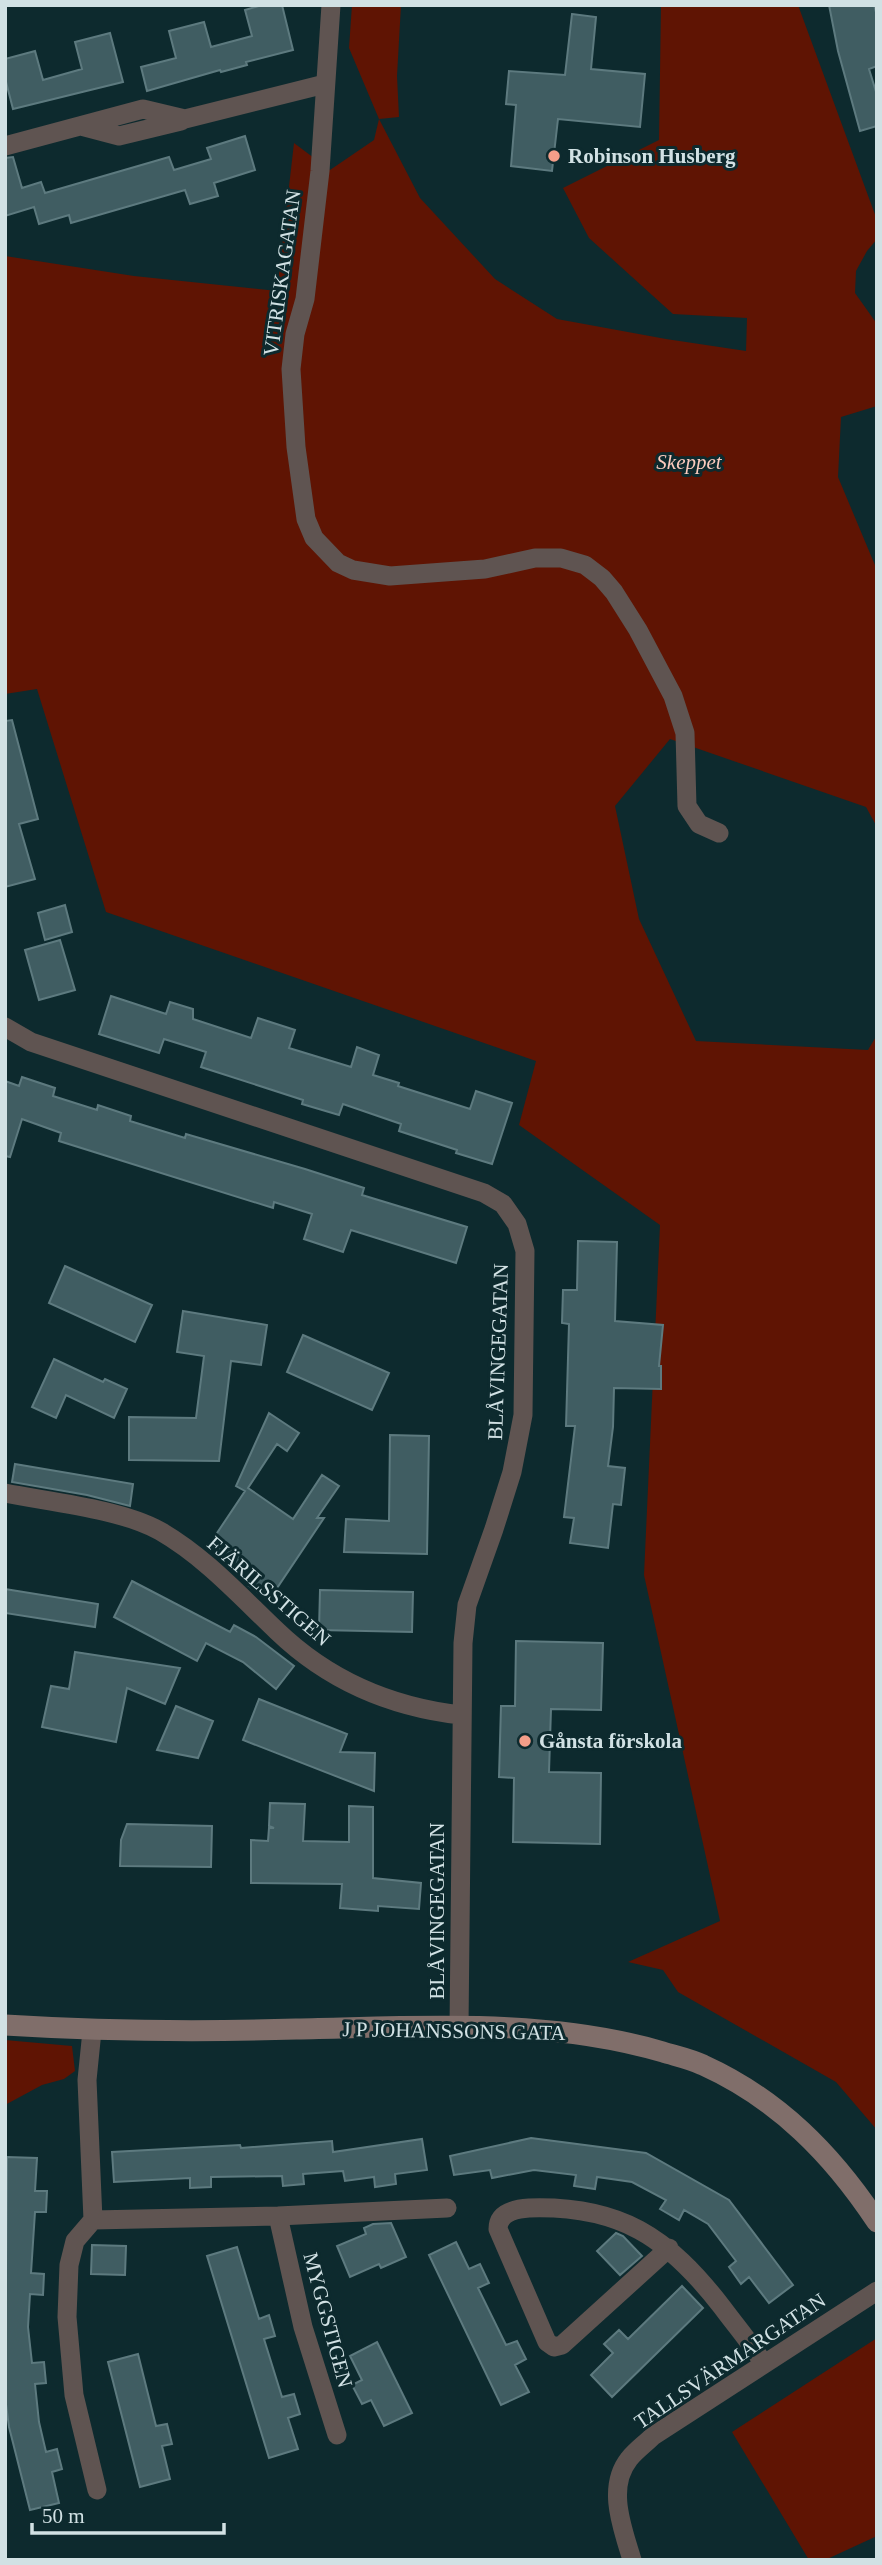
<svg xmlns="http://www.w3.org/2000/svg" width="882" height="2565" font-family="'Times New Roman',serif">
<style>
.green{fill:#5f1403}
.building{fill:#405d62;stroke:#5d7a7f;stroke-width:2}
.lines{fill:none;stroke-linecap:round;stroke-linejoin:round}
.street{stroke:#5f5451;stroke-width:19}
.secondary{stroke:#806e6a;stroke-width:21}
.poi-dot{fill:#f49e89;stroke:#0d2a2e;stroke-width:2.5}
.labels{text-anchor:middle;stroke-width:6;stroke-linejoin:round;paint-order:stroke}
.poi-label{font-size:21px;font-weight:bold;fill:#d1e1e4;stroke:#0d2a2e;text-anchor:start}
.street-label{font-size:21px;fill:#d1e1e4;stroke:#0d2a2e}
.park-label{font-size:21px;font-style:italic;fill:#fccbbe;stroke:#0d2a2e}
</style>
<rect width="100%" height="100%" fill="#0d2a2e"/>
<!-- green -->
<path class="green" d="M352,5H401L397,76L399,117L379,119L420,198L495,279L557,319L666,339L746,351L747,318L673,314L589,238L563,188L659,140L661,5H798L877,220V239L867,251L856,271L855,293L877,324V406L841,417L838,477L877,570V827L866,807L670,739L615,806L639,919L696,1041L868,1050L877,1035V2130L836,2082L678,1992L663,1970L628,1962L720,1921L644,1575L660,1225L519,1125L536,1061L106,912L37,689L5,694V256L134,276L277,291L294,143L330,170L374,140L379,119L349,48Z
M5,2040L72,2046L75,2071L64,2079L42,2085L5,2105Z
M877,2338V2536L825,2560H809L732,2432Z"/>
<!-- building -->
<path class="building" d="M262,5H282L293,50L246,62L247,65L221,72L220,70L147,91L141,67L176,58L169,31L204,22L211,47L252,36L245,10Z
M829,5H874L877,16V66L869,69L877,95V126L860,131L838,51Z
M572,14L596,17L591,69L645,74L640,127L558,119L552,171L511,166L516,105L506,104L509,71L565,75Z
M110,33L123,82L13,109L5,78V59L35,51L43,80L82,69L75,42Z
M245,136L255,170L214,183L218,196L190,204L185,190L71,223L69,215L39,224L34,207L5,216V158L13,157L22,188L41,182L45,193L169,157L174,170L211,159L207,148Z
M12,720L38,819L19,824L35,879L5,887V721Z
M65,905L72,932L45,940L38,913Z
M60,940L75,990L39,1000L25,950Z
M111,996L166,1014L170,1002L193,1009V1019L251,1038L258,1018L295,1030L289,1048L351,1067L357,1047L379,1055L373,1075L399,1083L398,1086L470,1109L476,1091L512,1103L492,1164L456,1153L457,1150L399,1131L401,1124L343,1104L339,1115L302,1104L303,1100L201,1067L206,1052L164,1039L159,1053L99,1034Z
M22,1077L55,1088L53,1096L97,1110L98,1105L131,1116L130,1121L185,1138L186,1134L305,1169L364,1188L362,1195L467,1227L456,1263L351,1230L343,1252L304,1239L312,1214L274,1202L273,1208L59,1141L61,1133L22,1119L10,1157L5,1156V1081L19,1086Z
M578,1241L617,1242L615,1321L663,1325L659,1366H661V1389L614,1388L613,1427L608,1466L625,1468L621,1505L613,1504L608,1548L570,1543L574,1518L564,1517L575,1426H566L569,1324L562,1323L563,1290H577Z
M65,1266L152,1305L135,1342L49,1303Z
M183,1311L267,1325L261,1365L231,1361L219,1461L129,1460V1417L196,1418L204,1356L177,1352Z
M303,1335L389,1373L372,1410L287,1372Z
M54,1359L103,1382L105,1379L127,1389L114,1418L66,1395L56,1418L32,1407Z
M269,1413L299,1433L287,1451L277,1444L248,1488L293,1519L322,1475L339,1486L317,1518H324L269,1600L249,1586L256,1576L209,1545L245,1491L236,1486Z
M390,1435L429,1436L427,1554L344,1552L346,1519L389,1521Z
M15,1464L133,1484L130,1506L87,1495L12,1482Z
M132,1581L230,1632L234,1625L256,1637L294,1666L276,1689L243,1662L206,1643L197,1661L114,1617Z
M5,1589L98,1604L95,1627L5,1613Z
M320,1590L413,1592L412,1632L319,1630Z
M516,1641L603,1643L601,1710L551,1709L549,1772L601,1773L600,1844L513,1842L514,1778L499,1777L501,1706H515Z
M75,1652L180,1668L165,1704L127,1688L116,1742L42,1727L51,1686L69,1689Z
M259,1699L347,1734L340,1752L375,1753L374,1791L243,1740Z
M176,1706L213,1721L198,1758L157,1750Z
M270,1803L305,1804L303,1841L349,1842V1806L373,1807V1878L421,1883L419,1909L378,1906V1911L340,1908L342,1884L251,1883V1840L268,1841L269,1828H274L269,1826Z
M127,1824L212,1826L211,1867L120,1866L121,1840Z
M531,2138L646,2153L729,2200L793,2285L769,2303L749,2277L741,2284L729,2267L736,2261L708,2224L684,2210L679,2220L660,2209L666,2200L632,2182L597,2177L595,2189L574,2186L576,2175L534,2170L492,2178L490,2170L454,2175L450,2156Z
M422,2139L427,2170L395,2174L396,2184L375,2187L374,2177L345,2181L343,2171L303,2174L304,2184L283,2186L282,2176L211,2177V2187L190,2188V2178L114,2182L112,2152L240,2145L241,2148L332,2141L333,2152Z
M7,2157L37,2158L35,2191H47L46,2212H35L31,2273L44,2274L43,2295L30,2294L28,2327L32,2363L44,2362L46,2383L35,2384L39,2422L46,2452L57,2449L62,2469L52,2472L59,2503L30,2510L9,2427L5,2397Z
M391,2223L406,2257L381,2268L379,2264L350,2277L337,2246L366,2234L364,2228L373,2224Z
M616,2233L623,2236L642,2256L620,2275L597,2251Z
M456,2242L469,2269L480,2264L489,2283L478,2288L506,2345L517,2341L526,2359L515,2365L529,2392L501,2405L429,2255Z
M92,2245L126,2246L125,2275L91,2274Z
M237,2247L259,2319L269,2315L275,2336L264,2339L282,2397L294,2394L300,2414L288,2418L298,2449L269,2458L207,2256Z
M682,2286L703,2308L612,2397L591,2375L613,2353L604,2344L619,2330L628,2339Z
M377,2342L412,2413L384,2426L371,2400L362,2404L352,2385L362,2380L350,2356Z
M138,2354L156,2426L167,2424L172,2444L162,2446L170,2479L140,2487L108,2362Z"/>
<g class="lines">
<!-- street -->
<path class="street" d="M331,5L320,171L305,299L295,334L291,369L296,447L306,519L314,538L338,563L353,570L390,576L485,569L535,558H561L585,565L602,578L614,592L638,630L673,696L685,733L687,806L699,824L719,833
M81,126L119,136L181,121
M5,146L143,109L185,119L325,84
M5,1027L31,1042L484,1193L503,1204L517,1224L525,1251L523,1415L512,1472L494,1529L467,1605L463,1643L459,2028
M5,1493C50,1502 121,1509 160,1531C205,1557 239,1595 277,1631C329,1681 390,1707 461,1715
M92,2031L87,2080L93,2220L278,2216L447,2208
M278,2216L303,2327L337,2435
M93,2220L75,2241L69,2265L67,2317L74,2395L97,2490
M669,2248L562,2345L554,2347L547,2342L498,2229C498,2213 514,2209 529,2208C620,2205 668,2237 722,2307C736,2326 751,2343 763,2363
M632,2560C623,2529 606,2488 629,2459C635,2451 645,2444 653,2436L877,2291"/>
<!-- secondary -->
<path class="secondary" d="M5,2025C102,2031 199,2032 296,2029C417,2027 545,2017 663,2052C676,2056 691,2059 703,2065C778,2099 832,2154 877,2222"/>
</g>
<!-- markers -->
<g class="poi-dot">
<circle cx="554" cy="156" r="7"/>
<circle cx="525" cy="1741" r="7"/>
</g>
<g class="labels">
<!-- poi labels -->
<g class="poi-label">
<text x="568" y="163">Robinson Husberg</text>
<text x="539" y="1748">Gånsta förskola</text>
</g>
<!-- street labels -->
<g class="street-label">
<text transform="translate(282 273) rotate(-82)" y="7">VITRISKAGATAN</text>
<text transform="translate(498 1352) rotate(-88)" y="7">BLÅVINGEGATAN</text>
<text transform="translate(269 1591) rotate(41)" y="7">FJÄRILSSTIGEN</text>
<text transform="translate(437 1911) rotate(-90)" y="7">BLÅVINGEGATAN</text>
<text transform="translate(454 2031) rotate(1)" y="7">J P JOHANSSONS GATA</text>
<text transform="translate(328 2320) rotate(75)" y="7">MYGGSTIGEN</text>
<text transform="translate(730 2361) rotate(-34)" y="7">TALLSVÄRMARGATAN</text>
</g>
<!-- park labels -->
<g class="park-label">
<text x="689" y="469">Skeppet</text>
</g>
</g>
<!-- border -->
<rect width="882" height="2565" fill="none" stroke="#d1e1e4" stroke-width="14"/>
<!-- scale -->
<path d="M32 2523v10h192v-10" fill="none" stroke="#d1e1e4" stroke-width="3.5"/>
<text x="42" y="2523" font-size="21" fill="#d1e1e4" stroke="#0d2a2e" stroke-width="5" paint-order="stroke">50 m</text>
</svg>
